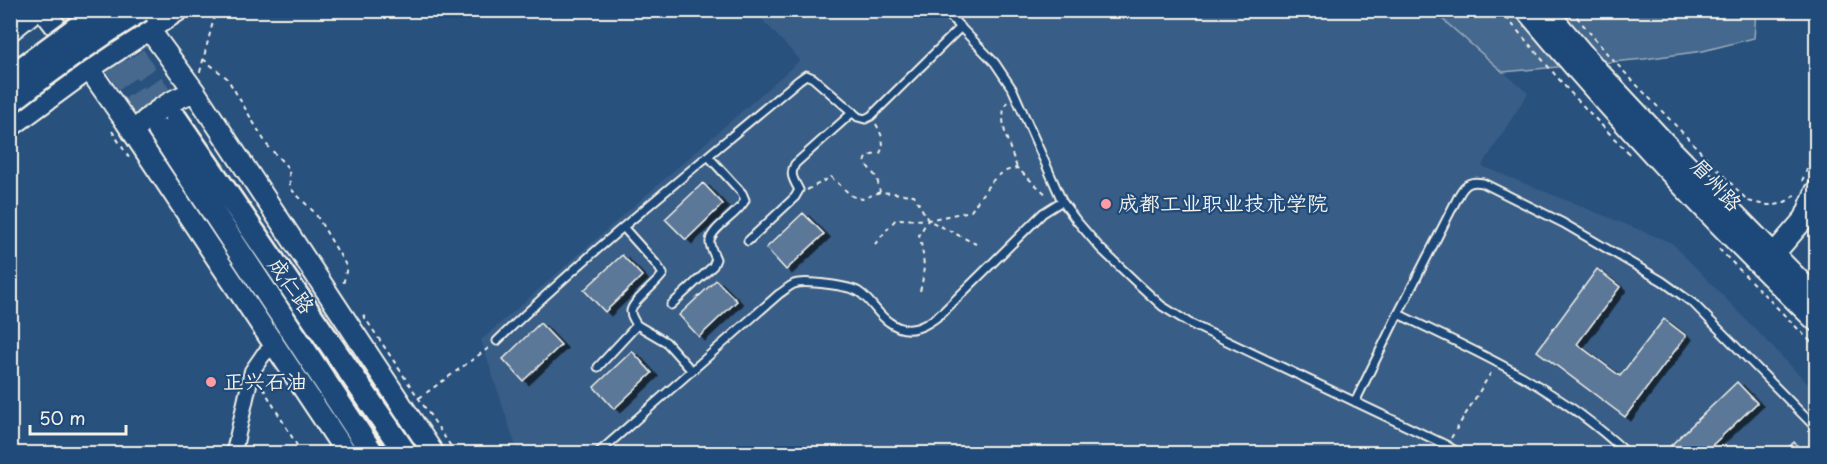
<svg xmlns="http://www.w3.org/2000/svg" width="1827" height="464" font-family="'Playpen Sans','LXGW WenKai TC',sans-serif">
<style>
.built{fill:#375d86}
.green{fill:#45688e;stroke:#9cacbb;stroke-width:1.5}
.building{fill:#5b7899;stroke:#f4f1e8;stroke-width:1.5;filter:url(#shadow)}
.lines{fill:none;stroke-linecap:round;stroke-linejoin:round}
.trunk-tunnel{stroke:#47698e;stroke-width:22;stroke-dasharray:22 11;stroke-linecap:butt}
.service-casing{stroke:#f4f1e8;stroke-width:11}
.minor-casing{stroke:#f4f1e8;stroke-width:18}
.secondary-casing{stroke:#f4f1e8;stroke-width:24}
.trunk-casing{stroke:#f4f1e8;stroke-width:27}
.path{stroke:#f4f1e8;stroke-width:2;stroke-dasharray:4.5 4.5;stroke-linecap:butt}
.service{stroke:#1f4a7a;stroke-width:7}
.minor{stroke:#1f4a7a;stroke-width:14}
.secondary{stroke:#1f4a7a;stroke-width:20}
.trunk{stroke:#1f4a7a;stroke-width:22}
.trunk-bridge-casing{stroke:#f4f1e8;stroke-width:27;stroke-linecap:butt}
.trunk-bridge{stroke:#1f4a7a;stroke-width:22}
.poi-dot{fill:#ff9aa2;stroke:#1f4a7a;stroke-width:2}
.labels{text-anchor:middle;stroke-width:4.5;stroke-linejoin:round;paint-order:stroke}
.street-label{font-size:21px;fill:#f4f1e8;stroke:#1f4a7a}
.poi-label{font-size:21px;fill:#f4f1e8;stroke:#1f4a7a;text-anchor:start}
</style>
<defs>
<filter id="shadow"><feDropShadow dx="6" dy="3.5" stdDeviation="0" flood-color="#0009"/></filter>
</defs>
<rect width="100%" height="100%" fill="#28517e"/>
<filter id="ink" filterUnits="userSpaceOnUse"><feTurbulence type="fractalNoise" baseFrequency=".0167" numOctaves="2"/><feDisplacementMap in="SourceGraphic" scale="12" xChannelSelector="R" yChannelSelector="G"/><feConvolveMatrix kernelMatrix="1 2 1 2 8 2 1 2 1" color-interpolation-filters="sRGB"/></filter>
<g filter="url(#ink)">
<!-- built -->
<path class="built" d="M754,11H1433L1528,93L1482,166L1672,243L1816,392V453H518L481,340L800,60Z"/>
<!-- green -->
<path class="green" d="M1749,10L1756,12L1754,38L1703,51L1644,59L1503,72L1433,11Z"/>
<!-- building -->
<path class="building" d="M703,183L723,204L686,240L665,219Z
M803,213L824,234L786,270L766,248Z
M622,255L642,276L605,312L584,290Z
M1597,269L1620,287L1577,344L1620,376L1664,319L1686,336L1625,417L1537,351Z
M716,280L737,301L699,337L679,315Z
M540,323L561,345L523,381L503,359Z
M632,351L652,373L614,409L594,387Z
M1737,382L1757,403L1705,452L1707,454H1665L1664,452Z
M1794,442L1805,454H1782Z"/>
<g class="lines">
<!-- trunk-tunnel -->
<path class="trunk-tunnel" d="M79,10L159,130
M116,28L176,119"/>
<!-- service casing -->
<g class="service-casing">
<path id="service" d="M944,10L995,63L1013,90L1062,201L1076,220L1100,248L1139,285L1162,306L1191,324L1446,445L1460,454
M748,241L795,197L799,190C794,180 789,175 795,164L853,112
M671,305L713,266L716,259C714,254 709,246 710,241C711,228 739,214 745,200L742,193L708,156
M1398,314C1483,354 1558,388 1628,454
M637,325L666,342L692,371
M497,341C592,249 697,166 799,80L806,75L813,78L858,117L865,119L871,116L961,27
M598,367L637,325C635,322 631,316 631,312C630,303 657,284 663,274L657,265L623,227
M1355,402L1398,314L1460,193C1466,183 1471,181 1483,183L1563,223L1662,281L1694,304L1816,428
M597,454L779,294C784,291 789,286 794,284C805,280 850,286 859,292C871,300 877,314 889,322C909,337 927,326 943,312L1043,213L1062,201"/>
</g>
<!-- minor casing -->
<g class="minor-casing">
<path id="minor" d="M238,454L235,447L252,371L263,355L274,345"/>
</g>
<!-- secondary casing -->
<g class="secondary-casing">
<path id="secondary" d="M43,10L89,69L126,122L347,454
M135,10L195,92L434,454
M1526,10C1617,119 1715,223 1816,321
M1546,10L1596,69L1666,144L1816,297
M10,31L36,10
M10,127L89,69L179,10
M133,133C149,115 172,98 195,92
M1767,262L1805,218L1816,191"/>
</g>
<!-- trunk casing -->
<g class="trunk-casing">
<path id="trunk" d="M176,119L406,454
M159,130L373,454"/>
</g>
<!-- path -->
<path class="path" d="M1500,10L1569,91L1631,156
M1571,10L1610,57L1748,201C1768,206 1783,209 1797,192
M1811,10L1816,14
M203,59L227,78L267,145L289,169L290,188L315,213L347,267L343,285
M200,72L216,10
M1007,102C996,120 1011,149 1017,168
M876,124C881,133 886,143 880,153C873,156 867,153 865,163L877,178L880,192
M112,131L131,161
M1802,181L1816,147
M807,190L831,177L852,196L862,199L880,192L914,195L928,220L976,244
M875,244L896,219L928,220L971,211C984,193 993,171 1017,168L1048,196
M1719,249L1816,347
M920,291C926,271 924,254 919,235L928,220
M363,315L456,454
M263,388L302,454
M419,398L490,347
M1451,438L1492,371"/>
<!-- service -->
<use href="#service" class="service"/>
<!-- minor -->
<use href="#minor" class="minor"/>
<!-- secondary -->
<use href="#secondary" class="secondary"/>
<!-- trunk -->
<use href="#trunk" class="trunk"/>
<!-- trunk-bridge casing -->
<g class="trunk-bridge-casing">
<path id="trunk-bridge" d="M10,77L101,10
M10,102C52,69 96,38 141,10"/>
</g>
<!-- trunk-bridge -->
<use href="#trunk-bridge" class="trunk-bridge"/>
</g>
</g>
<!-- markers -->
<g class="poi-dot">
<circle cx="1106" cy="204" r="6"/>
<circle cx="211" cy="382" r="6"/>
</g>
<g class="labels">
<!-- street labels -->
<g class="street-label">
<text transform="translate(1716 185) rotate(47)" y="7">眉州路</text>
<text transform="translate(291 286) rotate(55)" y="7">成仁路</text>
</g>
<!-- poi labels -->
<g class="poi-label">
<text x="1118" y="211">成都工业职业技术学院</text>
<text x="223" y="389">正兴石油</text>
</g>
</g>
<!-- margin -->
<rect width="1827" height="464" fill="none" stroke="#1f4a7a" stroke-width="36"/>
<rect x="18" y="18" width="1791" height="428" fill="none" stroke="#f4f1e8" stroke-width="2" filter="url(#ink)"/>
<!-- scale -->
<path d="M30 425v9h96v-9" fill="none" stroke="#f4f1e8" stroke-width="3"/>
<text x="39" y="425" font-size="18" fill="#f4f1e8" stroke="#1f4a7a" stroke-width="4.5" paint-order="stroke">50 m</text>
</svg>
